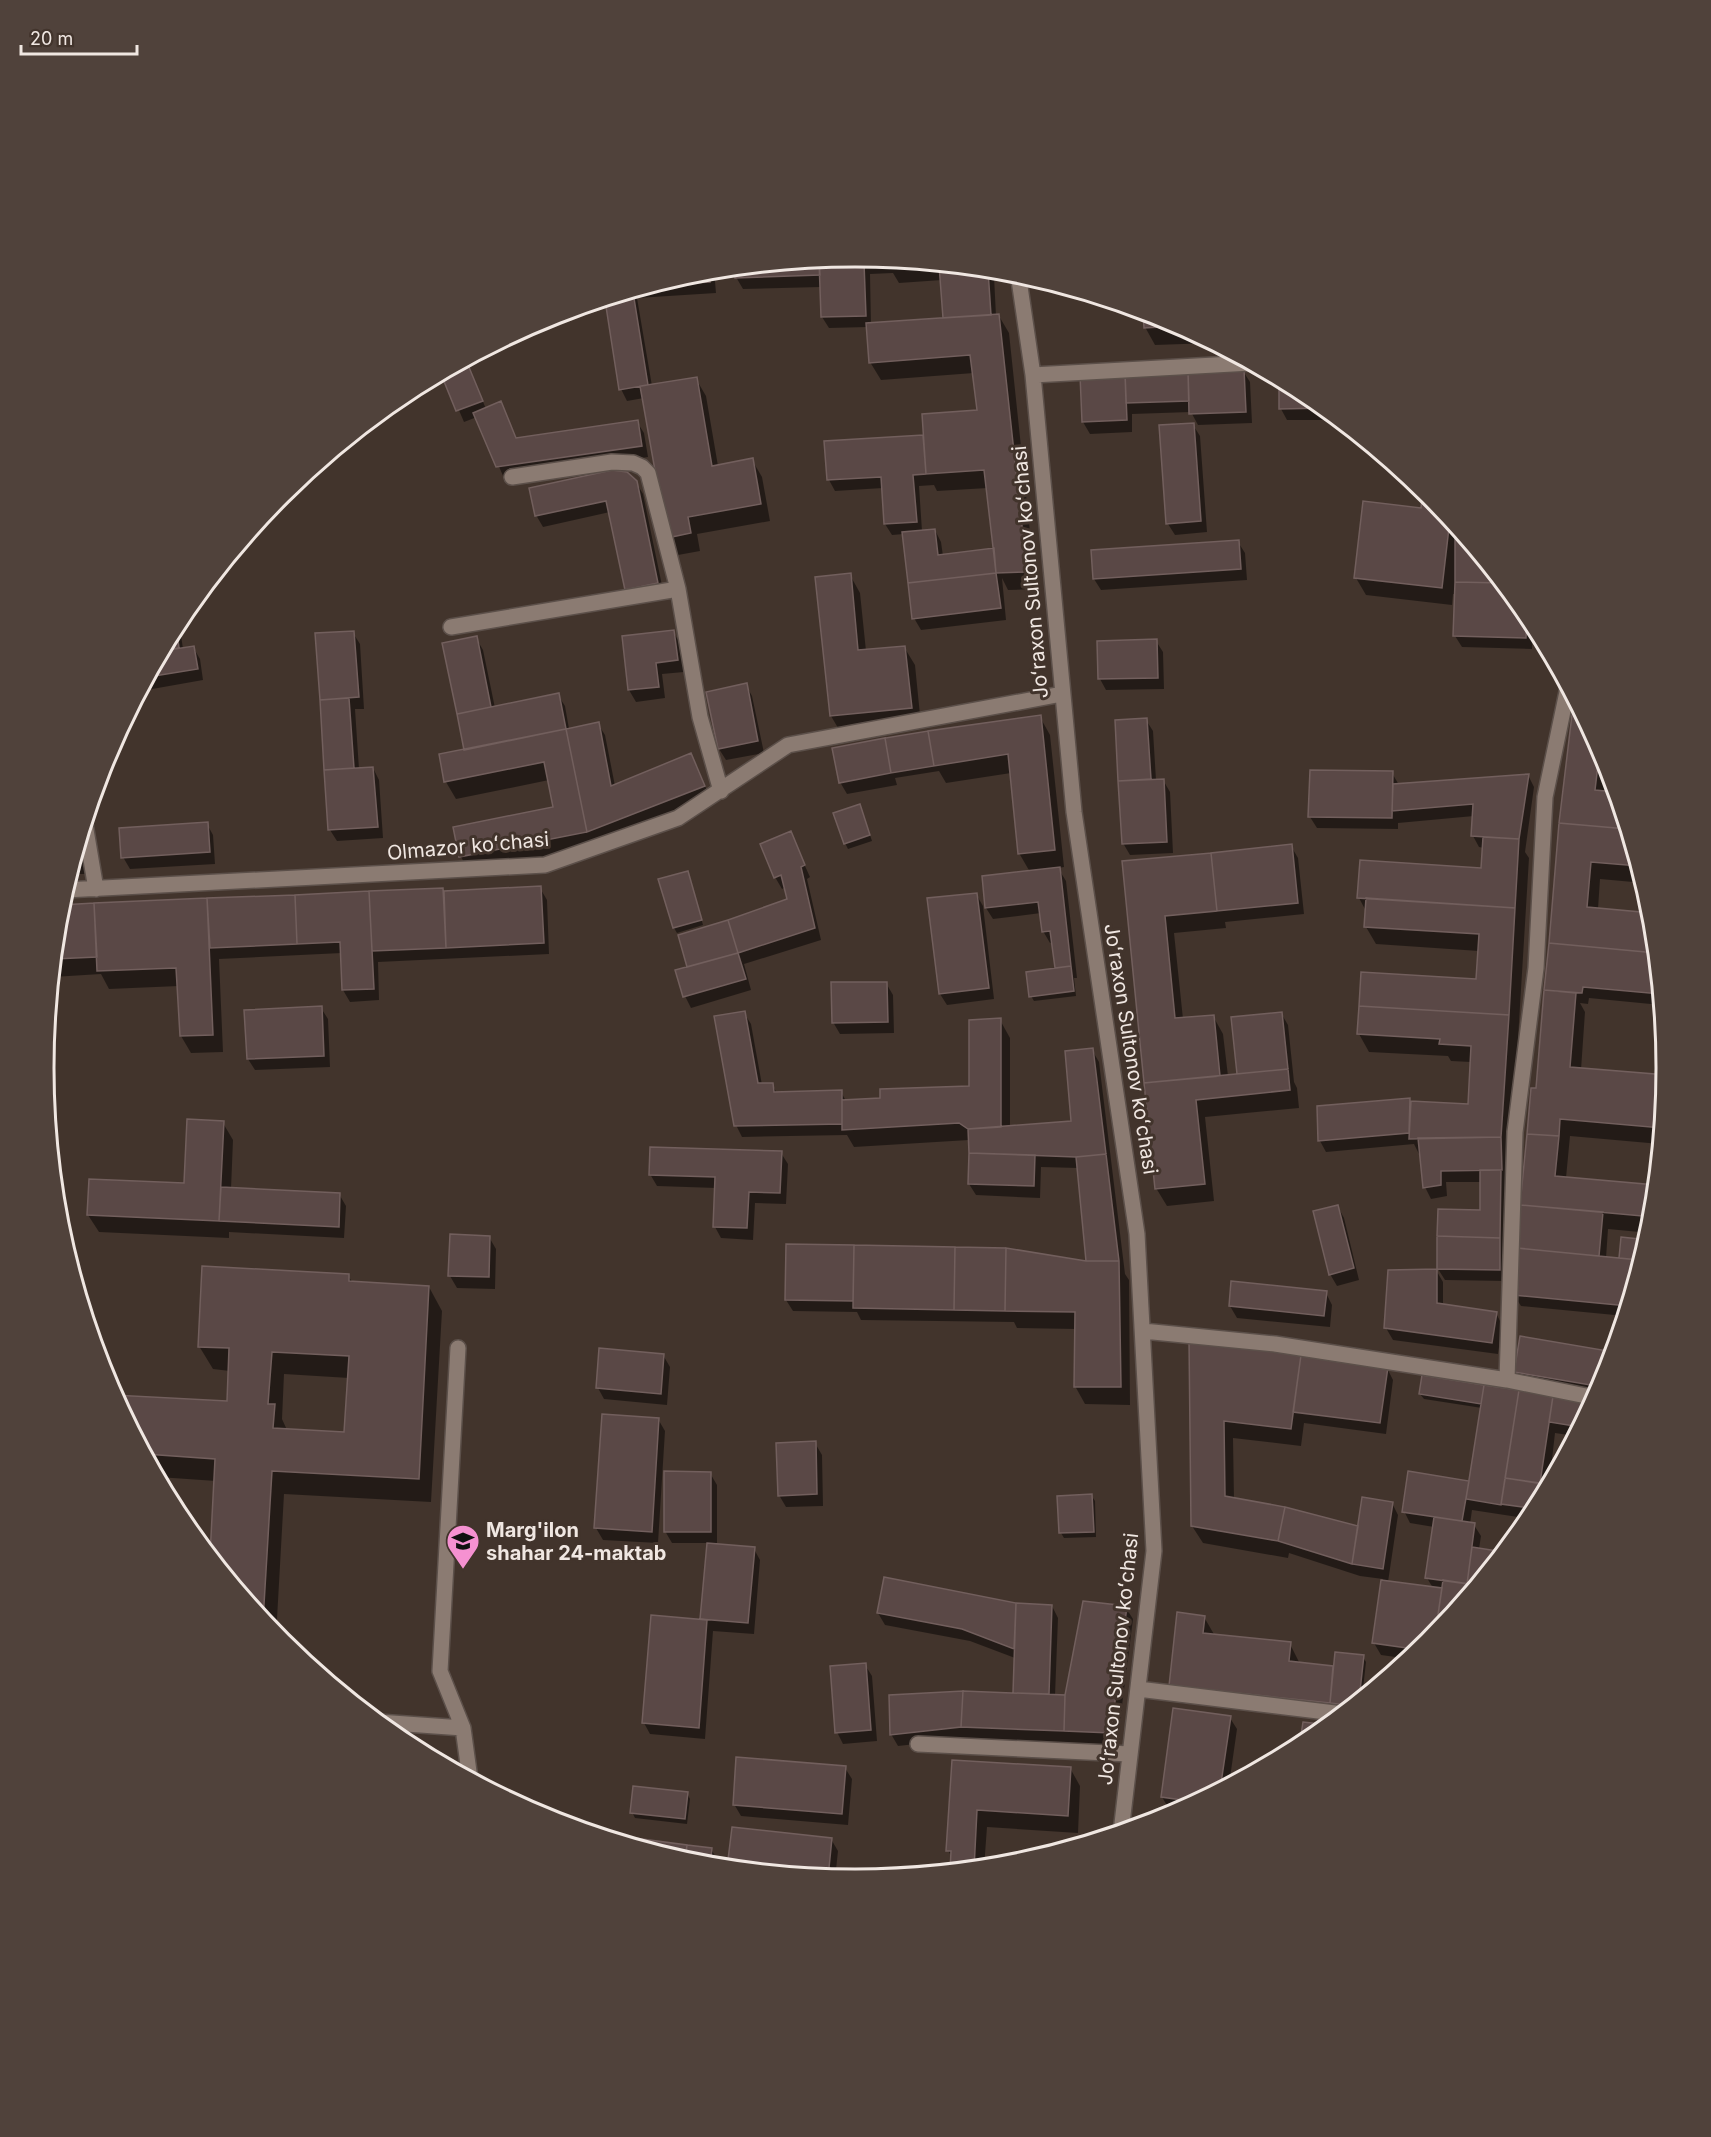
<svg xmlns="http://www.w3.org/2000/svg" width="1711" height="2137" font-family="Inter,sans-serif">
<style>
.shadow{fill:#0007;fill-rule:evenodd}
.building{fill:#5a4846;stroke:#725f5d;stroke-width:1.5;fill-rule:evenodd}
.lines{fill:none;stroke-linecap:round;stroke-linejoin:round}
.minor-casing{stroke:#5c504a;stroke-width:18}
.minor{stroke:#8b7b72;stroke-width:15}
.labels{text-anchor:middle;stroke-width:6;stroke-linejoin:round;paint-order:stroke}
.street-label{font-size:20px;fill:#f0e7e2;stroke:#42342c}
.poi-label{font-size:20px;font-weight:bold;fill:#f0e7e2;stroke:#42342c;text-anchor:start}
.rim{fill:none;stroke:#f0e7e2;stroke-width:3}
</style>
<rect width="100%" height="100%" fill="#42342c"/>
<!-- shadow -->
<path class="shadow" d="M856,257L996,270L997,276H994L996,316H999L1009,333L1036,589L1008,590L1002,578L1006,620L921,630L914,618L904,534L892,535L885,524L883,488L835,491L829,480L922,436L925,441L979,412L974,373L881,380L870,362L868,327L829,328L822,317L821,287L743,289L736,277V268ZM893,273L899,283L942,280L945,319L871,325L870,274ZM934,485L937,491L988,488L995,550L943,556L941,542L935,530L922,531L919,486Z
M714,270L716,293L637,298L652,386L696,379L706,396L718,466L752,460L762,477L770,521L697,534L700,551L678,555L668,537L644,398L627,401L621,389L606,300L697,272Z
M1167,318L1212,343L1155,345L1145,327Z
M466,360L486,409L501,403L517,439L637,422L644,433L648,457L504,478L477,417L464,422L443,373Z
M1243,371L1250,382L1252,423L1198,425L1191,412L1132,414V432L1090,434L1083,422L1081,377Z
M1280,379L1307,394L1339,420H1287L1281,409Z
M1193,425L1200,436L1207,532L1175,535L1168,524Z
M636,482L643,494L664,595L633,601L626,589L610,512L543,527L536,515Z
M1425,490L1531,618L1533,621L1532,649L1462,647L1455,636V594H1453L1452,605L1366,595L1356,578L1422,509Z
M1238,542L1245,553L1247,580L1101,590L1094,579Z
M850,575L860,593L866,651L904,647L915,665L921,725L841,733L831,716Z
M176,626L181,635L183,649L193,647L200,659L203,680L141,691Z
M673,632L680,643L684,672L662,674L665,698L636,702L629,690L623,638Z
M353,633L360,644L364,709H355L359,769L373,768L379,780L383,838L337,841L330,830L317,635Z
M476,638L483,650L495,708L558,695L565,706L569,729L598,724L605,735L615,786L697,766L710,798L596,849L471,874L461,857L455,828L555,808L549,780L456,799L446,782L440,756L465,751L444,644Z
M1156,641L1163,652L1164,689L1106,690L1100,679Z
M746,685L752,696L764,753L726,760L719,749Z
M1575,701L1606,758L1609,769L1606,792L1616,793L1644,883L1600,879L1598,909L1652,914L1661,1005L1589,998L1588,1004L1580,1003L1585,1012L1581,1070L1667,1077L1660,1144L1570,1136L1566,1178L1656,1186L1650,1233L1608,1229L1606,1258L1621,1259L1622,1239L1648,1241L1625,1316L1521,1306L1514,1295L1532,1090H1538L1546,990Z
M1040,717L1050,735L1064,867L1058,868L1066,881L1077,978H1074L1076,996L1034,1001L1031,996L1056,969L1053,942L1050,943L1043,931L1041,913L993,919L986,908L1030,872L1019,853L1011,773L946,783L939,771L895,778L897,785L847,794L840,782Z
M1146,720L1153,731L1156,780H1163L1170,792L1173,853L1130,855L1123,843L1117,721Z
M1392,773L1399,785L1528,775L1534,787L1525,852L1529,858L1511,1154L1506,1281L1445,1280L1438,1269L1481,1211V1182H1446L1447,1196L1431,1199L1425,1187L1420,1156L1414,1144L1326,1152L1320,1141L1319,1107L1409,1099L1411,1102L1469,1106L1471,1062L1451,1061L1448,1056L1369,1052L1359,1034L1477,981L1479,951L1376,944L1366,927V911L1359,898L1483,870L1484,848L1479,847L1473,836L1474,816L1398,823V829L1317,828L1310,817Z
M862,811L872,841L848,849L845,843Z
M87,817L88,874H70Z
M207,824L213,835L215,864L130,869L123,857Z
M790,833L810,877L807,879L821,940L744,964L751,990L691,1008L685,996L689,968L729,922L789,900L786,887L782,889L775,877Z
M1291,846L1298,858L1304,914L1225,922L1226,928L1174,933L1183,1019L1213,1016L1223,1034L1228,1076L1240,1075L1281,1013L1288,1025L1294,1082L1297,1088L1299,1108L1205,1117L1214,1201L1167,1206L1156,1188L1123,863Z
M690,878L703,925L677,933L674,928Z
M540,888L547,900L549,954L378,962L379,1000L350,1002L343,990L342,953L219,959L223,1052L191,1053L181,1036L179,986L109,989L101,974L53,977L60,906L442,890L444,893Z
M976,894L983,906L994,999L947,1005L940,994Z
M886,983L893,995L894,1033L840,1034L833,1022Z
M321,1008L328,1019L330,1067L255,1070L248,1059Z
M744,1013L751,1024L762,1085H772L777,1093L841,1092L846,1101L882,1099L970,1088L1000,1020L1010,1038V1127L1072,1123L1092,1050L1099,1062L1125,1274L1129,1280L1130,1405L1085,1404L1075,1386L1076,1329L1017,1328L1014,1322L861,1320L857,1312L793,1311L786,1300L787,1246L1006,1250L1088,1263L1078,1168L1041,1167L1040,1198L976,1195L969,1184V1140L854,1147L847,1135L742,1137L736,1125Z
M223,1123L233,1140L231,1189L339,1194L346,1206L344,1238L229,1232V1238L99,1232L88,1215L186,1185Z
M781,1153L788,1164L786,1204L755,1203L753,1240L721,1238L715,1227L716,1188L657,1186L650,1174Z
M1338,1207L1344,1218L1359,1280L1337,1286L1330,1274Z
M489,1237L496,1249L495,1289L457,1288L450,1276Z
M1436,1270L1443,1282V1305L1496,1313L1502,1325L1498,1354L1393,1340L1386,1328Z
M348,1276L353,1283L429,1287L442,1311L431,1502L284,1494L276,1637L211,1557L216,1481L158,1477L114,1396L228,1403L230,1371L213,1369L199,1346ZM284,1374L349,1378L345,1433L287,1430L282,1419Z
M1326,1293L1332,1305L1330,1327L1237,1318L1230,1306Z
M1191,1341L1387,1368L1393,1380L1386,1434L1304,1423L1301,1446L1233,1438L1234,1500L1359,1527L1392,1503L1398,1515L1388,1582L1433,1588L1427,1578L1434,1527L1410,1523L1404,1511L1470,1483L1482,1408L1424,1399L1420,1394L1553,1397L1591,1406L1575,1436L1555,1433L1549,1486L1531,1519L1472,1510L1470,1524L1474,1525L1481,1536L1479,1549L1503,1553L1429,1643L1410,1659L1381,1655L1374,1643L1383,1579L1360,1576L1289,1553L1288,1558L1203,1543L1192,1526Z
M1613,1354L1606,1380L1597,1396L1522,1383L1516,1372Z
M663,1355L670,1367L667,1405L604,1399L598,1388Z
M658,1419L665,1431L658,1543L603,1540L596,1528Z
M815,1443L822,1455L823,1506L786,1507L779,1495Z
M710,1473L717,1485V1545L754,1549L760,1560L754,1634L713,1631L705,1739L650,1734L644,1723L702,1621L708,1543H672L665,1531Z
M1091,1495L1095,1501L1096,1537L1064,1538L1061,1533Z
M885,1579L1016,1604L1052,1606L1058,1618L1055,1696L1067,1697L1126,1608L1133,1619L1117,1745L969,1738L898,1746L891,1734L1014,1694L1015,1658L970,1641L885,1625L878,1613Z
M1204,1617L1215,1636L1290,1644L1300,1664L1332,1668L1335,1672L1363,1657L1366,1662L1362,1698L1336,1719L1180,1703L1170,1685Z
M865,1665L872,1676L877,1741L843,1744L837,1732Z
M1230,1718L1237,1729L1229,1785L1182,1810L1169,1809L1162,1797Z
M1304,1723L1328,1726L1301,1747Z
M953,1762L1070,1768L1080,1786L1078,1833L987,1827L984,1868L952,1871V1858L948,1850Z
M845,1768L852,1779L848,1825L741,1816L734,1804Z
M687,1793L690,1799L687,1824L635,1818L632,1812Z
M605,1835L711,1849L718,1861L717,1867L697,1865L605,1837Z
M831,1839L838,1851L835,1879L729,1868Z"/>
<!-- building -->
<path class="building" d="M856,257L885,259V262L864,263L866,316L821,317L819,260Z
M819,260L820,275L735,278V268Z
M887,260L923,263L887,266Z
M939,265L988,270L991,315L943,318Z
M709,271L710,282L654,285L697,272Z
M633,292L648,385L619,390L605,300Z
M1143,311L1167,318L1181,326L1144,328Z
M999,314L1027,572L996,573L984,470L926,474L922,414L977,410L970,355L869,363L866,323Z
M466,360L483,401L456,411L441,374Z
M1244,369L1246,412L1189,414L1188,371Z
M1188,371L1189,401L1126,403L1125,373Z
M1125,373L1127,420L1082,422L1080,375Z
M697,377L712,466L753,458L761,504L688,517L691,533L667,538L640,386Z
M1279,378L1307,394L1325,408L1279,409Z
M501,401L516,438L638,420L642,446L496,467L473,413Z
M1194,423L1201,521L1166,524L1159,425Z
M923,435L926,474L913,475L917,522L884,524L881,477L827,480L824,441Z
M612,470L627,472L637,481L658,583L625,590L606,501L535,516L529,488Z
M1423,489L1450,519L1442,588L1354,578L1363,501L1421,508Z
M1455,525L1503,583L1455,582Z
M935,529L938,555L994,548L996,573L908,583L902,532Z
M1239,540L1241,569L1093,579L1091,550Z
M851,573L858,650L905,646L912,708L830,716L815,577Z
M996,573L1001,608L912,619L908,583Z
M1455,582L1503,583L1527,613L1526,638L1453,636Z
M176,626L179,648L162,651Z
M674,630L678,660L656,663L659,687L628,690L622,636Z
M354,631L359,697L320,700L315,633Z
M477,636L491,707L457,714L442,643Z
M1157,639L1158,678L1098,679L1097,641Z
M194,646L198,669L148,677L162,651Z
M747,683L758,741L718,749L706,692Z
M559,693L566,729L464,750L457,714Z
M349,698L354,768L324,770L320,700Z
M1574,698L1600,748L1595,790L1616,792L1627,829L1559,823Z
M1041,715L1055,850L1018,854L1008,754L934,766L928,731Z
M1147,718L1151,779L1118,781L1115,720Z
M599,722L611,786L691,753L705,786L587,832L566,729Z
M566,729L587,832L459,857L453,827L553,807L544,762L444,782L439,754Z
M928,731L934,766L891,773L885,738Z
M885,738L891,773L839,783L832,748Z
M373,767L378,827L328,830L324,770Z
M1310,770L1393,771L1392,818L1308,817Z
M1529,774L1519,839L1471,836L1473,804L1392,811L1393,784Z
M1164,779L1167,842L1122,844L1118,781Z
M860,804L870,835L844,844L833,813Z
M208,822L210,852L121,858L119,828Z
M1559,823L1627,829L1638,866L1591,862L1587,907L1652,913L1656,953L1549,943Z
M791,831L805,865L801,867L815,928L738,953L728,920L787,899L781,875L774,878L760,844Z
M1483,837L1519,839L1515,908L1357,898L1360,860L1481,868Z
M1292,844L1298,903L1217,911L1211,853Z
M1211,853L1217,911L1165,916L1175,1018L1214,1015L1220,1076L1144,1083L1122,861Z
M1060,867L1071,966L1055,968L1050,931L1042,932L1038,902L985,908L982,876Z
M688,871L702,920L673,928L658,879Z
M541,886L544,943L446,948L444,891Z
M443,888L446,948L372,951L369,891Z
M369,891L374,989L342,990L340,942L297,944L295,895Z
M977,893L989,988L939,994L927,898Z
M295,895L297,944L210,948L207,898Z
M207,898L213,1035L180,1036L176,968L97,971L94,903Z
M1366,898L1515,908L1509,1015L1359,1006L1361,972L1476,979L1479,934L1364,927Z
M94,903L97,957L54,959L61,905Z
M728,920L738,953L687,967L678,935Z
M1549,943L1656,953L1660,994L1583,987L1582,993L1544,990Z
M738,953L746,979L683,997L675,970Z
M1071,966L1074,991L1029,997L1026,972Z
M831,982H887L888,1022L832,1023Z
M1544,990L1576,993L1570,1067L1667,1075L1662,1128L1560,1119L1559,1136L1527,1134L1531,1088H1536Z
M322,1006L324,1056L247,1059L244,1010Z
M1359,1006L1509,1015L1501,1137L1409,1139L1411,1101L1468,1104L1471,1046L1439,1044L1440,1039L1357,1034Z
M745,1011L758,1083H773L774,1092L842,1090V1124L734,1126L714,1016Z
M1282,1012L1288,1069L1237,1074L1231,1017Z
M1001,1018V1127L968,1129L959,1123L842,1130V1100L880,1098V1089L969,1086V1020Z
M1093,1048L1106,1154L1076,1157L969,1153L968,1129L1071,1121L1065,1051Z
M1288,1069L1290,1090L1196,1100L1205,1184L1155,1189L1144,1083Z
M1410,1098L1409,1133L1318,1141L1317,1106Z
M187,1119L224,1121L219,1221L87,1215L89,1179L184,1183Z
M1527,1134L1559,1136L1555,1176L1656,1185L1653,1217L1520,1205Z
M1501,1137L1502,1170L1441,1171V1185L1423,1188L1418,1138Z
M650,1147L782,1151L780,1193L749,1192L747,1228L713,1227L715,1177L649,1175Z
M969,1153L1035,1155L1034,1186L968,1184Z
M1106,1154L1119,1261H1086L1076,1157Z
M1480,1170H1501L1500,1238L1437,1236L1438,1209L1480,1210Z
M221,1187L340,1193L339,1227L219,1221Z
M1338,1205L1354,1268L1329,1275L1313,1211Z
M1520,1205L1603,1212L1599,1256L1517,1248Z
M450,1234L490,1236L489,1277L448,1276Z
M1437,1236L1500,1238V1270L1437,1269Z
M1621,1237L1648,1240L1639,1270V1260L1619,1258Z
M786,1244L854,1245L853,1301L785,1300Z
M854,1245L955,1247L954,1310L853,1308Z
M955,1247L1006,1248L1005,1311L954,1310Z
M1006,1248L1086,1261H1119L1121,1387H1074L1075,1312L1005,1311Z
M1517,1248L1639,1260V1270L1628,1306L1513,1295Z
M202,1266L349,1274V1281L429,1286L419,1479L272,1471L263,1621L210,1556L215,1459L145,1454L114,1395L227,1401L229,1348L198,1347ZM272,1352L349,1356L344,1432L273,1428L275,1404H268Z
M1437,1269V1303L1497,1312L1492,1343L1384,1328L1388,1270Z
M1231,1281L1327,1291L1324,1316L1229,1306Z
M1520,1336L1614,1352L1602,1387L1514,1372Z
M1189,1339L1301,1355L1291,1429L1224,1421L1225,1496L1285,1507L1278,1541L1191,1526Z
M599,1348L664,1354L661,1394L596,1388Z
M1301,1355L1388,1367L1380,1423L1293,1412Z
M1422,1375L1484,1385L1481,1404L1419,1394Z
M1484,1385L1519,1390L1501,1505L1466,1499Z
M1519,1390L1553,1396L1540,1483L1505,1478Z
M1553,1396L1592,1404L1580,1427L1549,1422Z
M602,1414L659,1418L652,1532L594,1528Z
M816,1441L817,1494L778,1496L776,1443Z
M664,1471L711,1472V1532H664Z
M1408,1471L1469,1481L1462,1521L1402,1512Z
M1505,1478L1549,1485L1536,1509L1501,1504Z
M1092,1494L1094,1532L1059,1533L1057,1496Z
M1362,1497L1393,1502L1383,1569L1352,1564Z
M1285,1507L1358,1526L1352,1564L1278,1541Z
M1434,1517L1475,1523L1467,1584L1425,1578Z
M707,1543L755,1547L748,1623L700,1619Z
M1472,1547L1504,1552L1477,1585L1467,1584Z
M884,1577L1016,1603L1014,1649L962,1629L877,1613Z
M1381,1580L1442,1588L1435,1636L1421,1650L1372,1643Z
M1443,1580L1477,1585L1436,1635H1435Z
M1083,1601L1127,1606L1111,1733L1064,1731L1065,1695Z
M1016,1603L1052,1605L1049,1694L1013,1693Z
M1177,1612L1205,1616L1203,1633L1291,1642L1289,1661L1333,1666L1330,1703L1169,1686Z
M651,1615L707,1620L699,1728L642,1723Z
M1335,1652L1364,1655L1359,1700L1353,1706L1330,1703Z
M866,1663L871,1730L835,1733L830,1666Z
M963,1691L1065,1695L1064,1731L961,1727Z
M963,1691L961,1727L890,1735L889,1695Z
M1173,1708L1231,1716L1220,1790L1197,1802L1161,1797Z
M1303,1722L1329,1725L1299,1748Z
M736,1757L846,1766L842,1814L733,1805Z
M952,1760L1071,1767L1068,1816L977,1810L974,1869L950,1871L951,1851H946Z
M633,1786L688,1792L685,1819L630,1813Z
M732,1827L832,1838L828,1878L727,1868Z
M604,1834L687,1845L685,1861L603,1836Z
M687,1845L712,1848L710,1866L685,1861Z"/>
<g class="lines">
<!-- minor casing -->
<g class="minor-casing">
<path id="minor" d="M1018,273L1033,375L1074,812L1137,1234L1154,1551L1121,1832
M1033,375L1251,363
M512,477L612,462L633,463L642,467L648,473L678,589L700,717L721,791
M451,627L678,589
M85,824L96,889
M65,890L545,865L678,818L788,745L1062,694
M1143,1331L1275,1344L1507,1380L1596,1398
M458,1348L440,1671L463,1728L470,1779
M1507,1380L1515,1132L1536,968L1545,797L1568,687
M1138,1689L1343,1714
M378,1722L463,1728
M918,1744L1130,1754"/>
</g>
<!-- minor -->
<use href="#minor" class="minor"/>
</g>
<!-- icons -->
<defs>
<g id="school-pin" transform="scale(1.725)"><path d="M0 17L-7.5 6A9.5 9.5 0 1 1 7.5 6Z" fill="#f591d1" stroke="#42342c"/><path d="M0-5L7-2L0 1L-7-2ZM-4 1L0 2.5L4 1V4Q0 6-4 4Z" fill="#111"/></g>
</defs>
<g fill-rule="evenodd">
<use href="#school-pin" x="463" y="1541"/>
</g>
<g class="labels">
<!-- street labels -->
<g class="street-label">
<text transform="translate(1030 572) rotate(-95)" y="7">Joʻraxon Sultonov koʻchasi</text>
<text transform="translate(468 846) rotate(-5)" y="7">Olmazor koʻchasi</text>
<text transform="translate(1131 1049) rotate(81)" y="7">Joʻraxon Sultonov koʻchasi</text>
<text transform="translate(1118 1659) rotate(-84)" y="7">Joʻraxon Sultonov koʻchasi</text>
</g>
<!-- poi labels -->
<g class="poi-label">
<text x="486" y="1537">Marg'ilon<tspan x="486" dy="23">shahar 24-maktab</tspan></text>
</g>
</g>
<!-- crop -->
<path d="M0 0H1711V2137H0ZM54 1068a801 801 0 1 1 1602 0a801 801 0 1 1-1602 0Z" fill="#50423b" fill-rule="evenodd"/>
<path class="rim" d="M54 1068a801 801 0 1 1 1602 0a801 801 0 1 1-1602 0Z"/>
<!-- scale -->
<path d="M21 45v9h116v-9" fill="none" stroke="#f0e7e2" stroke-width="3"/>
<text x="30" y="45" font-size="18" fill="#f0e7e2" stroke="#42342c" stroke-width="4.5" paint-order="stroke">20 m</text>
</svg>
